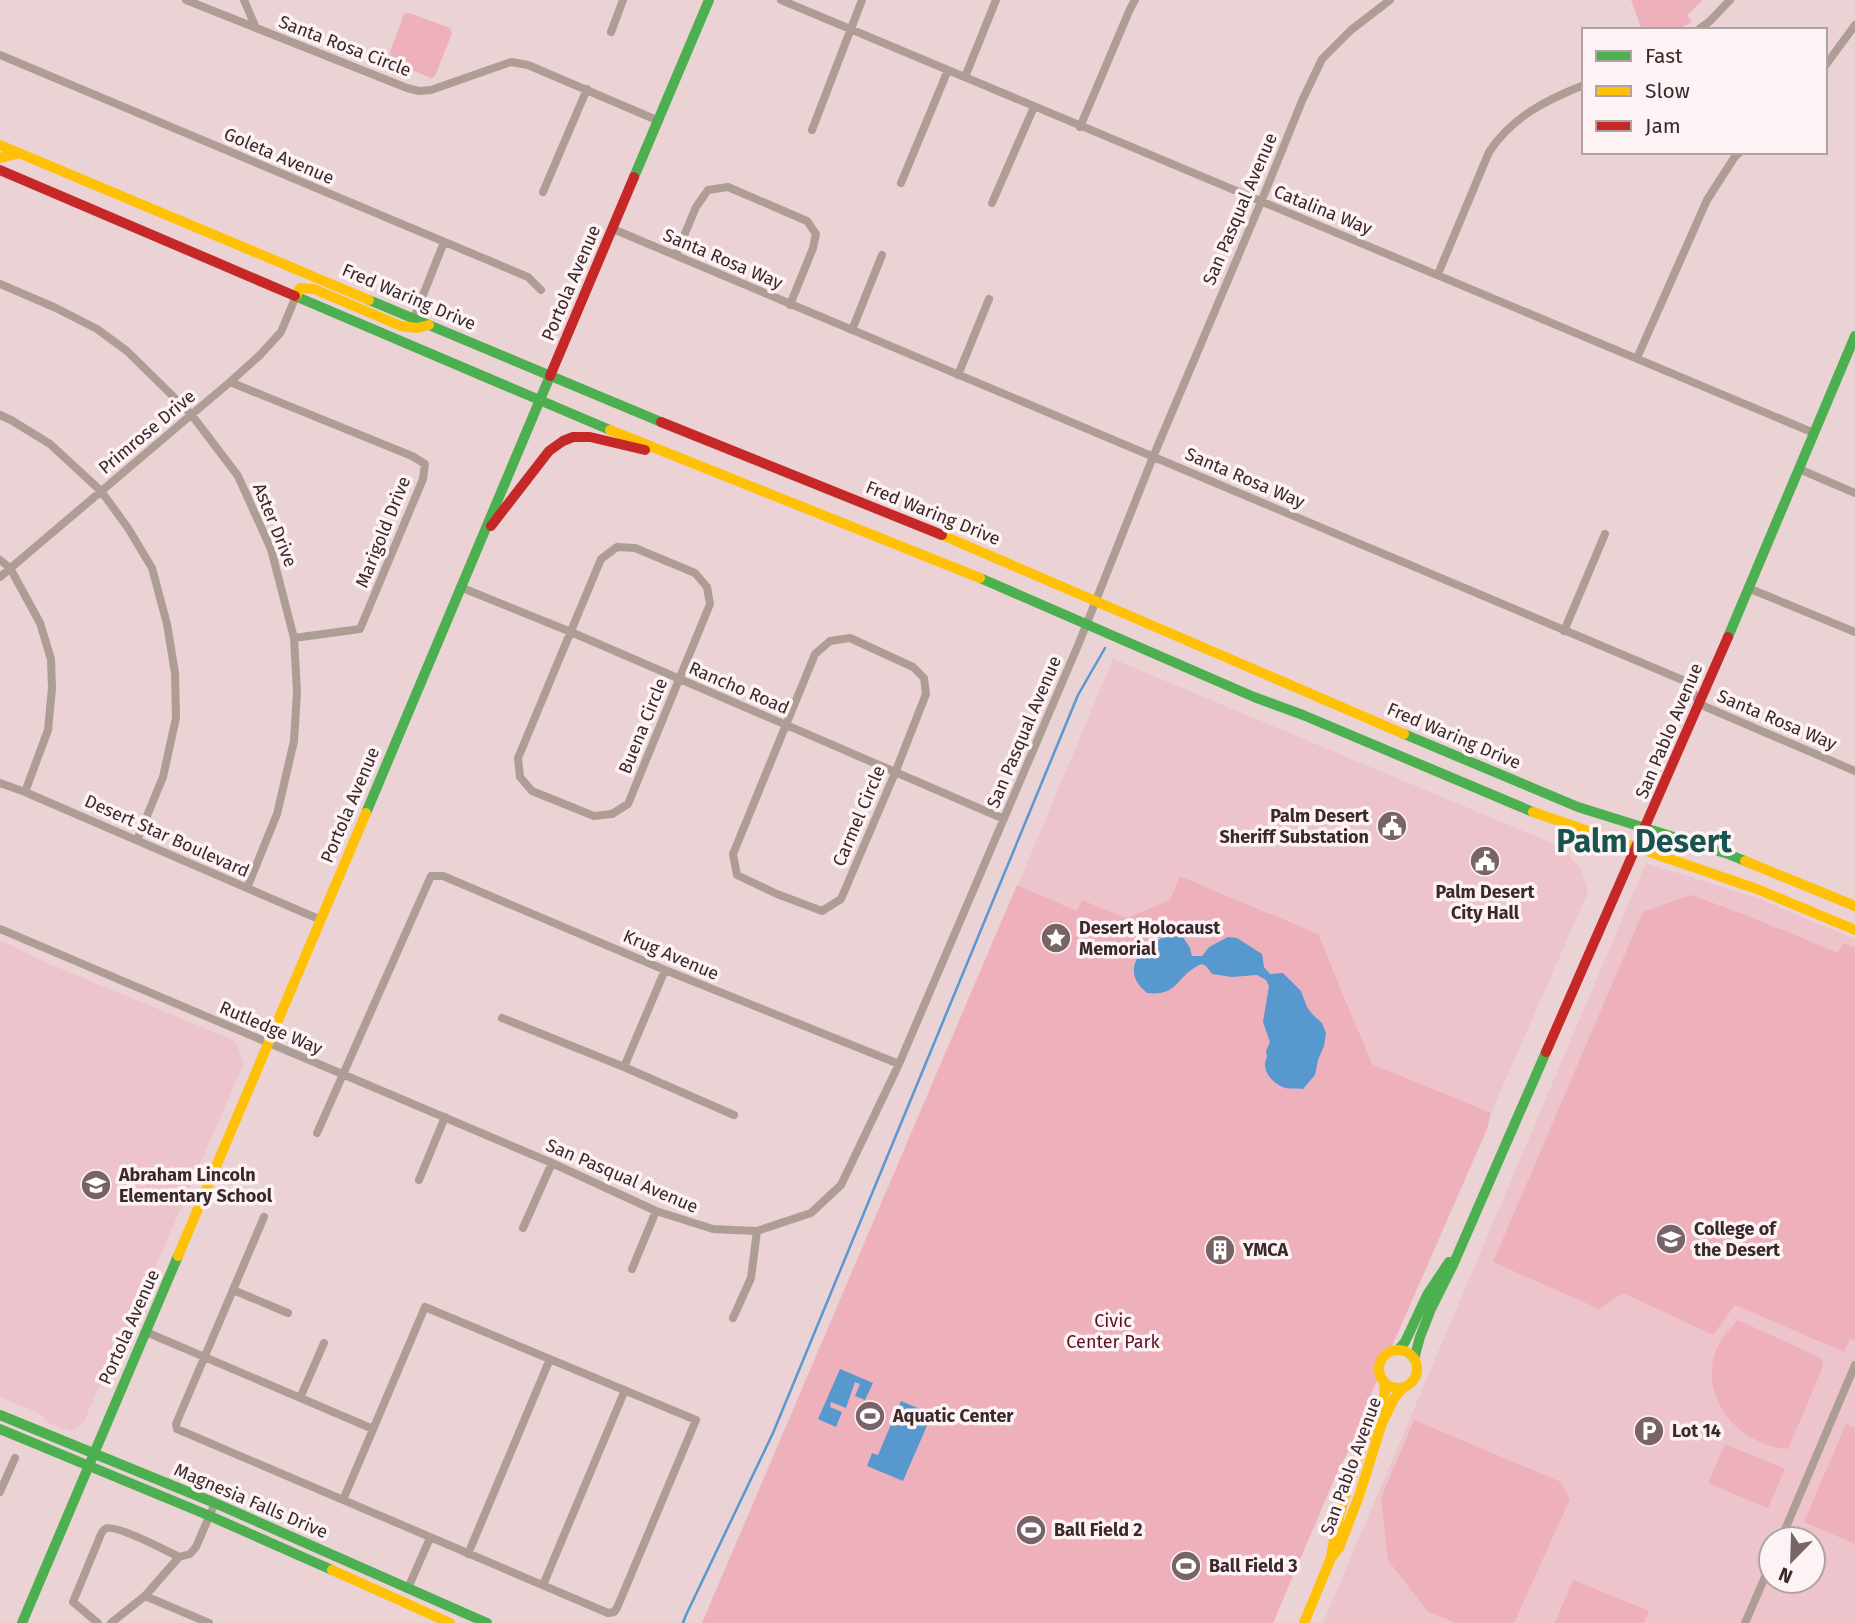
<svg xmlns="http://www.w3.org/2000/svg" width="1855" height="1623" font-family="'Fira Sans',sans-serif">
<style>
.built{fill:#edc4cb;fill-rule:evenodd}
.green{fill:#eeb0bb}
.water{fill:#5799cf}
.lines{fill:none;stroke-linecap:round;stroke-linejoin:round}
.stream{stroke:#5799cf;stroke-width:2.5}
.street{stroke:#ad9d94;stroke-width:8}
.fast{stroke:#4caf50;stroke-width:10}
.slow{stroke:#ffc107;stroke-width:10}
.jam{stroke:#c62828;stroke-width:10}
.labels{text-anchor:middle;stroke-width:7;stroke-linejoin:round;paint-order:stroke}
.street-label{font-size:18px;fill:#3a282b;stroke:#fdf3f4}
.poi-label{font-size:18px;font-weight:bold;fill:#3a282b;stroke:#fdf3f4;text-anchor:start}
.park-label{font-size:18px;fill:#590f26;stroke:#fdf3f4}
.town-label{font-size:32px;font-weight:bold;fill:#19534f;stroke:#fdf3f4}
</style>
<rect width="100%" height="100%" fill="#ead2d5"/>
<!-- built -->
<path class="built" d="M1113,659L1561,847L1581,869L1588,892L1491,1113L1372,1064L1318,934L1181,876L1170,900L1126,918L1082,900L1077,911L1018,885Z
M1646,863L1757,898L1855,939V1623H1323ZM1771,1539H1813V1581H1771Z
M0,940L47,963L235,1041L244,1063L123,1341L107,1367L83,1424L71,1431L48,1423L39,1413L0,1397Z"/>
<!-- green -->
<path class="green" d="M1631,0H1703L1687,15L1692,22L1677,30H1642Z
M409,13L450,28L452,33L435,76L431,78L414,71L411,67L406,69L390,62L388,57L404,14Z
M1180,876L1318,934L1372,1064L1491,1113L1487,1129L1368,1401L1355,1438L1336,1475L1273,1623H702L1017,885L1077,911L1082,900L1126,918L1170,900Z
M1691,895L1743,914L1838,953L1844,943L1855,948V1340L1850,1339L1844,1352L1735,1305L1713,1335L1623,1293L1599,1309L1493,1262L1643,912Z
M1738,1320L1821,1358L1823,1366L1788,1449C1742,1445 1702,1405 1714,1356C1718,1342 1728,1330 1738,1320Z
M1414,1420L1561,1482L1570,1499L1514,1623H1456L1427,1611L1388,1560L1381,1498Z
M1846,1424L1855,1428V1544L1804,1522Z
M1725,1444L1785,1469L1768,1508L1708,1483Z
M1573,1580L1649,1611L1644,1623H1555Z"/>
<!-- water -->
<path class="water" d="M1170,935L1183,937L1190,948L1192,956H1202L1209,947L1228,937L1237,938L1262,954L1264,967L1270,974L1283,973L1301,991L1307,1007L1313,1015L1322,1023L1326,1033L1324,1046L1318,1060L1315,1075L1303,1089C1297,1088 1290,1089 1285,1088C1272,1084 1260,1069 1267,1057L1266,1051L1270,1042L1263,1022L1269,986L1266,980L1257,975L1232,977L1212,974L1206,966L1202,964C1176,974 1180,997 1147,993C1143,989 1138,985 1136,980C1126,958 1153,940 1170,935Z
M840,1369L873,1383L865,1400L855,1396L860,1384L855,1382L846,1408L831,1402L830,1407L842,1412L836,1427L818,1419Z
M901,1401L932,1414L903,1481L867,1466L872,1453L878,1455Z"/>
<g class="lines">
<!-- stream -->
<path class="stream" d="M683,1623L686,1615L773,1433L1078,695L1105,648"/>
<!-- street -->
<path class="street" d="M186,0L407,88L419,91L431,90L511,62L528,65L659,121
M244,0L256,28
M781,0L1814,433
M1698,30L1710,21L1730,0
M611,32L623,0
M0,55L528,277L541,290
M1825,66L1855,25
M965,77L996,0
M1080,127L1130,9L1135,0
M812,130L862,0
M901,183L948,70
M543,192L587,89
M992,203L1034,107
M613,229L1685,681L1700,703L1706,707L1855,771
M676,255L696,207L708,190L728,187L807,221L816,234L813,248L790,305
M1438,274L1489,152C1512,117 1546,100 1584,85
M0,284L56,308L97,329L127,351L191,414L238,476L271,549L294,638L297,692L294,741L277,814L247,888
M414,318L444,242
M852,330L882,255
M1637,358L1707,200L1734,158L1740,152
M958,375L989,299
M230,382L412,456L425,464L423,479L360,629L294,638
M0,415L11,420L50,444L101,491L128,528L152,568L167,624L175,673L176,718L163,777L137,840
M1799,469L1855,493
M617,547L635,548L695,573L707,587L710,604L628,804L612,814L594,816L532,791L520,777L518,758L601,559Z
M0,560L10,568L40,623L51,659L52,688L48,730L25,792
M0,577L230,382L260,355L281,332L296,296
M460,587L571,632L1004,819
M1748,588L1855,632
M1564,631L1605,534
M850,638L913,667L924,678L926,694L895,773L841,899L822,911L777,894L737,875L733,854L815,654L830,641Z
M0,783L25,792L321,920
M0,929L552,1163L656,1211L713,1229L757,1231L811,1213L841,1185L899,1064L1079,643L1153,457L1261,202L1302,101L1322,59L1351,30L1390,0
M502,1018L624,1067L734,1115
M624,1067L665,970
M317,1133L431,876H443L665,970L899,1064
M419,1180L445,1117
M264,1217L176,1424L177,1429L608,1613L614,1612L617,1608L696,1420L425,1307L343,1500
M523,1228L552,1163
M632,1269L656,1211
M233,1290L288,1313
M733,1318L751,1278L757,1231
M146,1332L373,1429
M300,1398L324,1343
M0,1492L15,1458
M1781,1539L1855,1365
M468,1554L550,1359
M179,1557L190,1554L196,1547L215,1503
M543,1585L625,1390
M408,1588L430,1538
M98,1623L73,1602L99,1539C100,1536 102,1531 105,1529C114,1523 167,1551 179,1557L145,1596
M111,1623L145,1596L209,1623
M1745,1623L1771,1563"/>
<!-- fast -->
<path class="fast" d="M634,177L709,0
M295,296L610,430
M369,300L661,422
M980,578L1254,697L1303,715L1533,812
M1728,637L1855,336
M1404,734L1578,807L1728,854L1745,861
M366,813L550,376
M1398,1350L1405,1342L1427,1295L1449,1262
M1414,1359L1420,1337L1431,1309L1453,1265L1546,1052
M0,1415L215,1503L487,1623
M0,1429L210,1516L332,1570
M22,1623L178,1256"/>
<!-- slow -->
<path class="slow" d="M0,145L369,300
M0,158L20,153
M296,296L300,288L314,289L401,326L417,328L429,325
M610,430L980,578
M942,535L1404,734
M1533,812L1757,889L1855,930
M1745,861L1855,906
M178,1256L366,813
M1379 1369a19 19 0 1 1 38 0a19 19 0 1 1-38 0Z
M1331,1558C1339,1499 1362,1447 1385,1393L1384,1381
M332,1570L450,1623
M1304,1623L1331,1558L1339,1548L1359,1496L1382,1423L1395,1397L1404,1387"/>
<!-- jam -->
<path class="jam" d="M0,170L295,296
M550,376L634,177
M661,422L942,535
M491,526L549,451L563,441L573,437H590L645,450
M1546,1052L1728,637"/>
</g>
<!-- icons -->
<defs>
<g id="civic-disc" transform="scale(1.575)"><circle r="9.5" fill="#786466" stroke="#fdf3f4"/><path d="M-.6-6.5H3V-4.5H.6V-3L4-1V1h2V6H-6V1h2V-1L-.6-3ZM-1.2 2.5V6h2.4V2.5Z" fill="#fff"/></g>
<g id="sight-disc" transform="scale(1.575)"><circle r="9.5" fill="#786466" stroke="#fdf3f4"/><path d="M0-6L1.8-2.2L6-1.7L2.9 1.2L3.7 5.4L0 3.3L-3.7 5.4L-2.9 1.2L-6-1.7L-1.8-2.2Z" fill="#fff"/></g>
<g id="school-disc" transform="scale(1.575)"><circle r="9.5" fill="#786466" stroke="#fdf3f4"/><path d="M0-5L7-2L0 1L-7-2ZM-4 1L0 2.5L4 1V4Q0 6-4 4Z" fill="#fff"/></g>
<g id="university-disc" transform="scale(1.575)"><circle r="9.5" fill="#786466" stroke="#fdf3f4"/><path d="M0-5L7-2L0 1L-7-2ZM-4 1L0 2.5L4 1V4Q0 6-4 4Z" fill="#fff"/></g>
<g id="building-disc" transform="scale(1.575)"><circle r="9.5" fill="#786466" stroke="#fdf3f4"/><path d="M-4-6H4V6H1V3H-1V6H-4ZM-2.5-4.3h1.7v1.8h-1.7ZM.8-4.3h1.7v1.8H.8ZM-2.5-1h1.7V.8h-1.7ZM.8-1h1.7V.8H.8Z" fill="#fff"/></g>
<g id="stadium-disc" transform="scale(1.575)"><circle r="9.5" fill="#786466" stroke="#fdf3f4"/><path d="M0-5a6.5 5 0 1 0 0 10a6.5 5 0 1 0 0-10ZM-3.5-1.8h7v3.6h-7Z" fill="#fff"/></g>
<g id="parking-disc" transform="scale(1.575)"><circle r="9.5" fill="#786466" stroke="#fdf3f4"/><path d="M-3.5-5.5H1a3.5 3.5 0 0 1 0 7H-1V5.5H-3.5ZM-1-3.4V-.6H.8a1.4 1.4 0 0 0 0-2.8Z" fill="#fff"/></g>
</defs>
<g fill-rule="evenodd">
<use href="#civic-disc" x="1392" y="826"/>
<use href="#civic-disc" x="1485" y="861"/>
<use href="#sight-disc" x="1056" y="938"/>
<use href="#school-disc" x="96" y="1185"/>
<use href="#university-disc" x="1671" y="1239"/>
<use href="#building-disc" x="1220" y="1250"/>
<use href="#stadium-disc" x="870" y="1416"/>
<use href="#parking-disc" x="1649" y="1431"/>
<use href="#stadium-disc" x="1031" y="1530"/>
<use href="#stadium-disc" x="1186" y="1566"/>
</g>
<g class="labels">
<!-- street labels -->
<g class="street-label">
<text transform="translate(345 46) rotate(21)" y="6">Santa Rosa Circle</text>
<text transform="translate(279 156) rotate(23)" y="6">Goleta Avenue</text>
<text transform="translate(1240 209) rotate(-67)" y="6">San Pasqual Avenue</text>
<text transform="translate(1323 210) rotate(22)" y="6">Catalina Way</text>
<text transform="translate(723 259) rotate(23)" y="6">Santa Rosa Way</text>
<text transform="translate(571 283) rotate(-67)" y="6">Portola Avenue</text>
<text transform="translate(409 297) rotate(23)" y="6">Fred Waring Drive</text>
<text transform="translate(147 432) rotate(-40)" y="6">Primrose Drive</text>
<text transform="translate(1245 478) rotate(23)" y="6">Santa Rosa Way</text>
<text transform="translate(933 513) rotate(22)" y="6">Fred Waring Drive</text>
<text transform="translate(275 525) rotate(68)" y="6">Aster Drive</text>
<text transform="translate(383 532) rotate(-68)" y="6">Marigold Drive</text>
<text transform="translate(739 688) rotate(23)" y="6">Rancho Road</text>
<text transform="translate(1777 720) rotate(23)" y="6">Santa Rosa Way</text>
<text transform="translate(643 726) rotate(-68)" y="6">Buena Circle</text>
<text transform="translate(1669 731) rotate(-67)" y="6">San Pablo Avenue</text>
<text transform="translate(1024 732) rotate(-67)" y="6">San Pasqual Avenue</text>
<text transform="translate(1454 736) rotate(23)" y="6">Fred Waring Drive</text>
<text transform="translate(350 805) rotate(-67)" y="6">Portola Avenue</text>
<text transform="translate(859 816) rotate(-67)" y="6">Carmel Circle</text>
<text transform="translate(167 836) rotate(24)" y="6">Desert Star Boulevard</text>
<text transform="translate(671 955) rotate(23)" y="6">Krug Avenue</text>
<text transform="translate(271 1028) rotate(23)" y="6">Rutledge Way</text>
<text transform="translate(622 1176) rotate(23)" y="6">San Pasqual Avenue</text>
<text transform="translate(129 1327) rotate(-66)" y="6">Portola Avenue</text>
<text transform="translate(1351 1466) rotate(-70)" y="6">San Pablo Avenue</text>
<text transform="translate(251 1501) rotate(23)" y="6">Magnesia Falls Drive</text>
</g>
<!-- poi labels -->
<g class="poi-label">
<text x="1369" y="822" text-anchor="end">Palm Desert<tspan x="1369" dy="21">Sheriff Substation</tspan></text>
<text x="1485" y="898" text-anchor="middle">Palm Desert<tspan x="1485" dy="21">City Hall</tspan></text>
<text x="1079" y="934">Desert Holocaust<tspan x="1079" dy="21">Memorial</tspan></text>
<text x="119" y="1181">Abraham Lincoln<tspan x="119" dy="21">Elementary School</tspan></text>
<text x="1694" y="1235">College of<tspan x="1694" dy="21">the Desert</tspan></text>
<text x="1243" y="1256">YMCA</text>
<text x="893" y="1422">Aquatic Center</text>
<text x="1672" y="1437">Lot 14</text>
<text x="1054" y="1536">Ball Field 2</text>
<text x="1209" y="1572">Ball Field 3</text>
</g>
<!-- park labels -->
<g class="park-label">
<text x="1113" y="1327">Civic<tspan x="1113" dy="21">Center Park</tspan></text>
</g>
<!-- town labels -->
<g class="town-label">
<text x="1644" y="852">Palm Desert</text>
</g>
</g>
<!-- legend -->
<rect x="1582" y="28" width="245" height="126" fill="#fdf3f4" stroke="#afa2a4" stroke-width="2"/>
<rect x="1596" y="51" width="35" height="10" fill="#4caf50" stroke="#afa2a4" stroke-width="2"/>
<text x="1645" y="63" font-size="21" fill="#3a282b">Fast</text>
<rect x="1596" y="86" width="35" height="10" fill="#ffc107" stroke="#afa2a4" stroke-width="2"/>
<text x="1645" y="98" font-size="21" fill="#3a282b">Slow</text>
<rect x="1596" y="121" width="35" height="10" fill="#c62828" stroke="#afa2a4" stroke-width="2"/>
<text x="1645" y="133" font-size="21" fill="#3a282b">Jam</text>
<!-- north arrow -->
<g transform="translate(1792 1560) rotate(203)"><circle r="33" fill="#fdf3f4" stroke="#afa2a4" stroke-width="2"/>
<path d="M0-5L12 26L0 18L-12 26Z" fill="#786466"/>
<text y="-10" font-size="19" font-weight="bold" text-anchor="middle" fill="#3a282b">N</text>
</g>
</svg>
